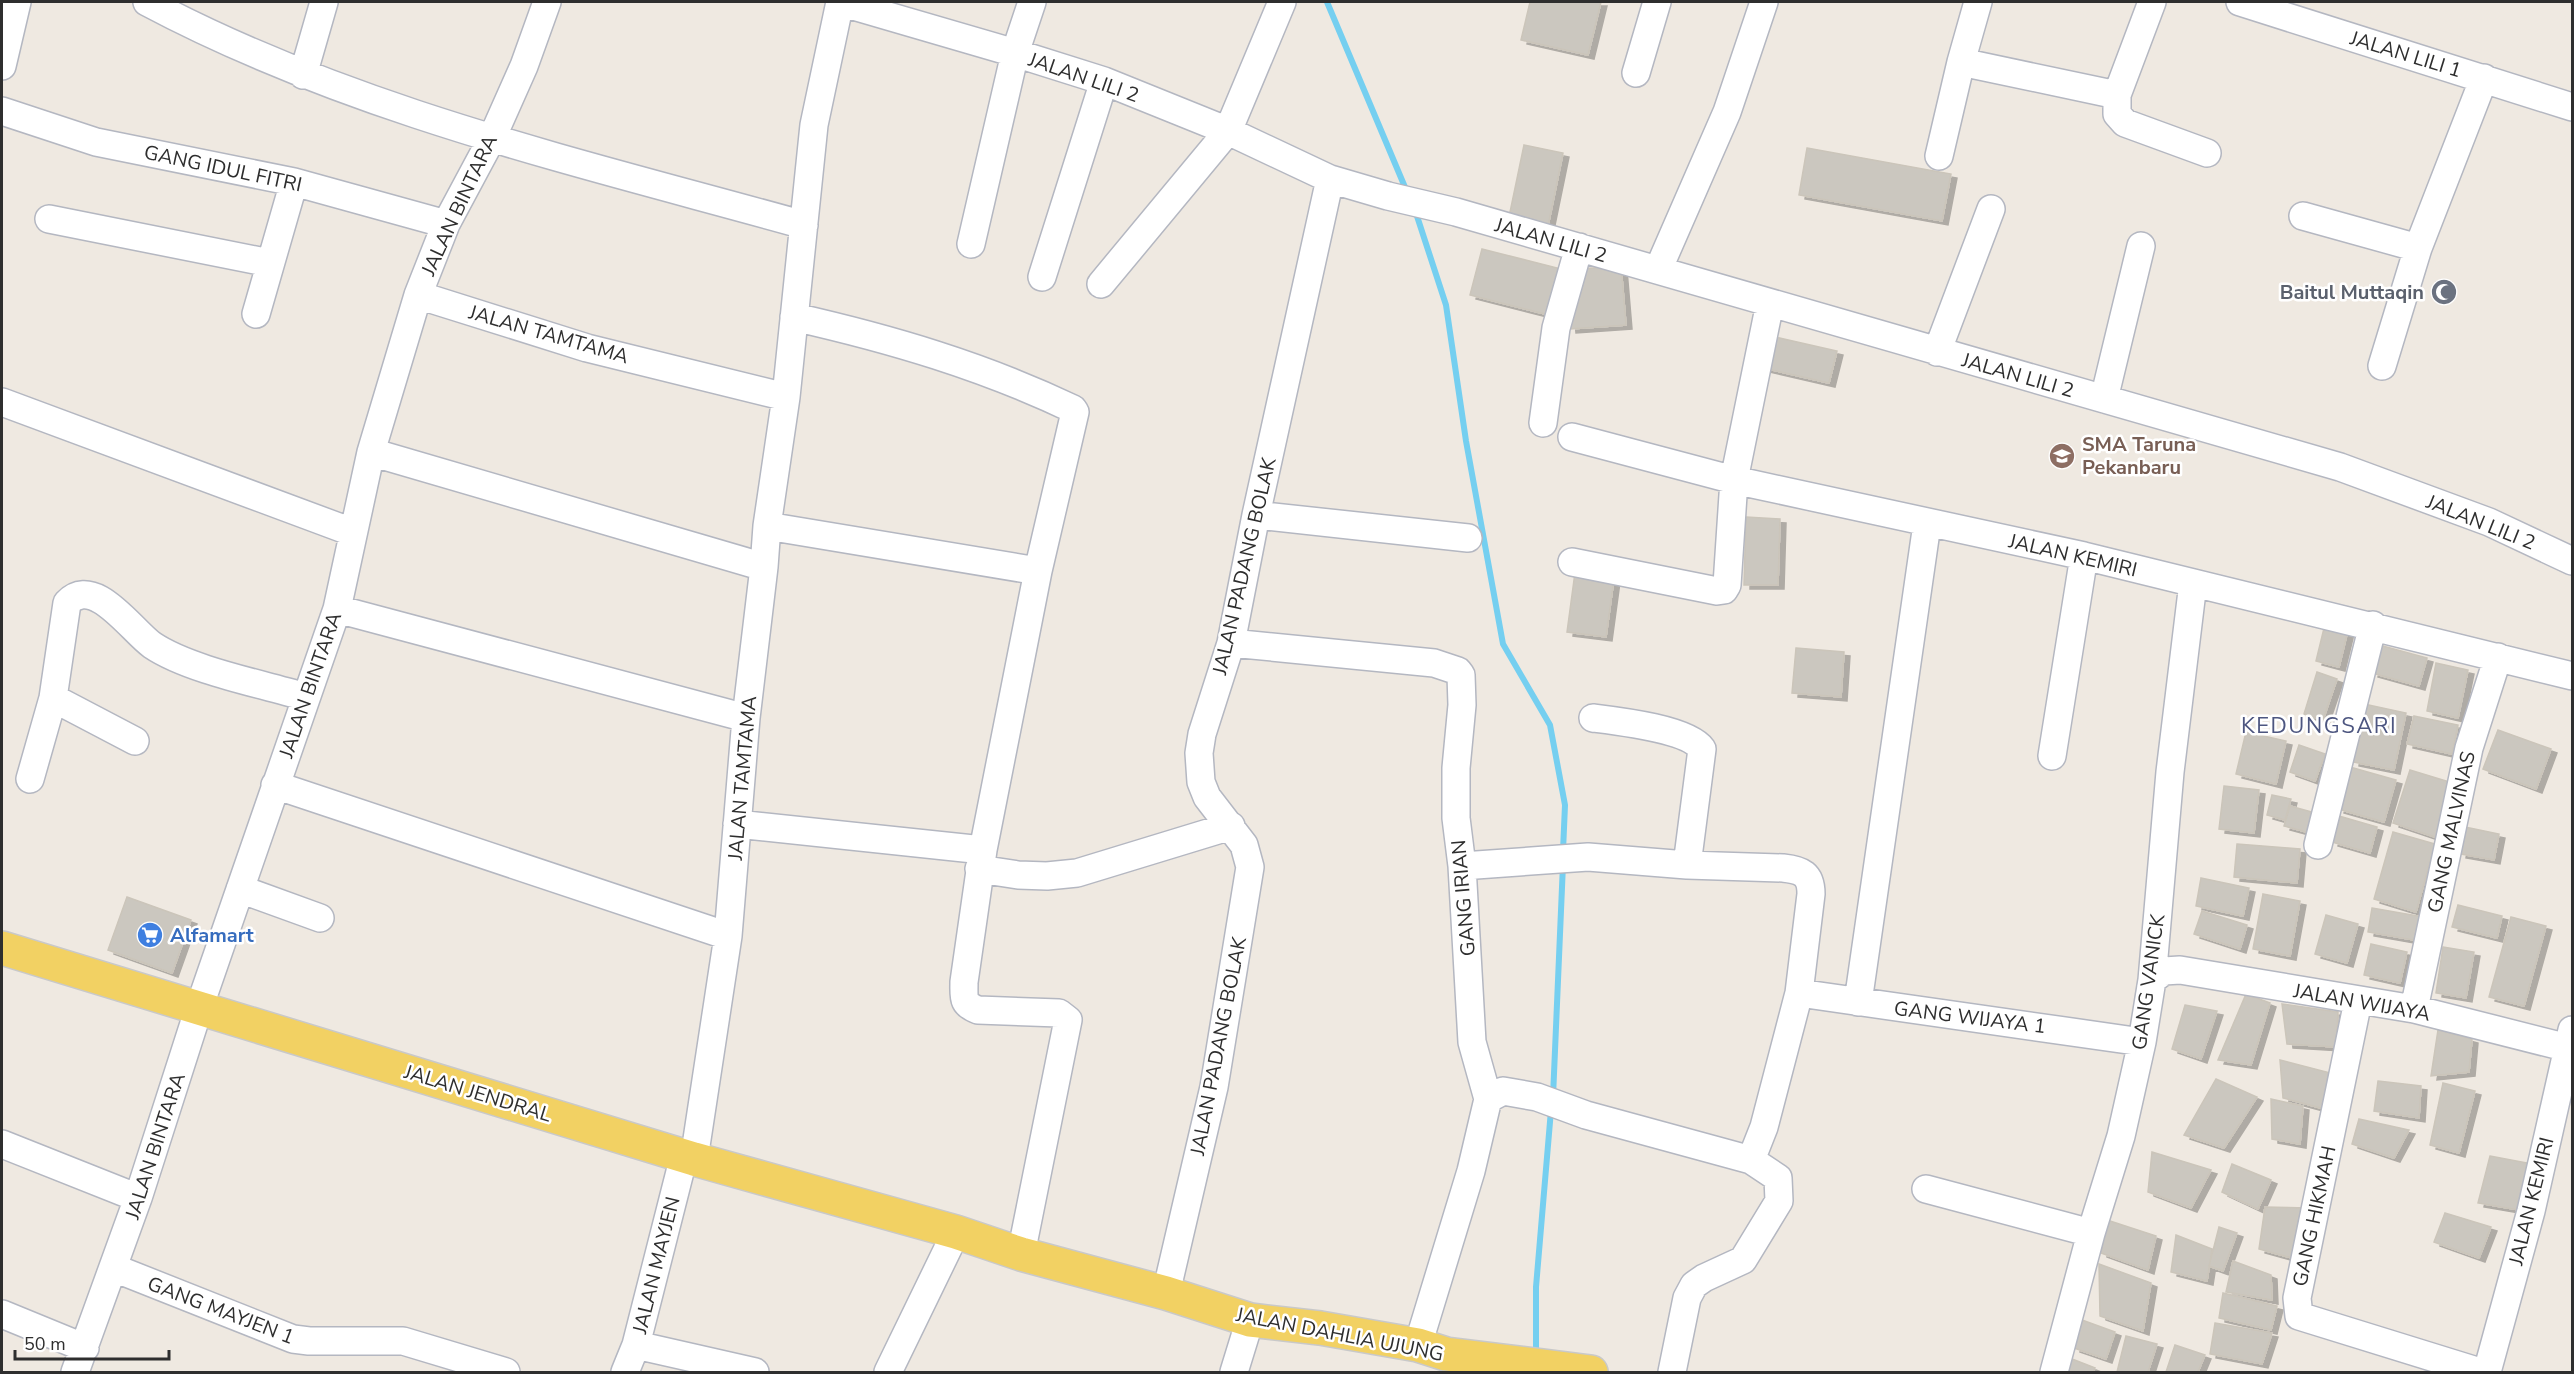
<svg xmlns="http://www.w3.org/2000/svg" width="2574" height="1374" font-family="'Nunito Sans',sans-serif">
<style>
.lines{fill:none;stroke-linecap:round;stroke-linejoin:round}
.stream{stroke:#75cff0;stroke-width:6}
.building{fill:#cbc7bf;stroke:#cbc5ba;stroke-width:1.5;filter:url(#shadow)}
.minor-casing{stroke:#b4b7c1;stroke-width:30}
.major-casing{stroke:#c9c9c9;stroke-width:36}
.minor{stroke:#fff;stroke-width:27}
.major{stroke:#f2d163;stroke-width:33}
.labels{text-anchor:middle;stroke-width:5;stroke-linejoin:round;paint-order:stroke}
.street-label{font-size:20px;fill:#2e2e2e;stroke:#fff}
.worship-label{font-size:20px;font-weight:bold;fill:#5b616d;stroke:#fff;text-anchor:end}
.education-label{font-size:20px;font-weight:bold;fill:#785e54;stroke:#fff;text-anchor:start}
.shop-label{font-size:20px;font-weight:bold;fill:#366cbe;stroke:#fff;text-anchor:start}
.quarter-label{font-size:22px;letter-spacing:1.5px;fill:#4d5680;stroke:#fff}
</style>
<defs>
<filter id="shadow"><feDropShadow dx="6" dy="4" stdDeviation="0" flood-color="#0004"/></filter>
</defs>
<rect width="100%" height="100%" fill="#efe9e1"/>
<g class="lines">
<!-- stream -->
<path class="stream" d="M1327,2L1407,192
M1415,210L1446,305L1466,441L1503,644L1550,725L1565,805L1563,851
M1553,1097L1563,864
M1536,1357V1287L1551,1110"/>
</g>
<!-- building -->
<path class="building" d="M1530,2H1601L1588,55L1521,40Z
M1524,145L1563,153L1548,226L1509,217Z
M1807,148L1951,174L1942,221L1799,195Z
M1482,249L1565,270L1553,316L1470,295Z
M1621,266L1626,325L1570,329L1565,270Z
M1766,335L1837,351L1829,383L1759,367Z
M1746,517L1780,519L1778,585H1744Z
M1576,565L1615,571L1606,637L1567,632Z
M2326,620L2349,626L2339,667L2316,661Z
M2379,645L2427,658L2419,686L2372,673Z
M1796,648L1844,652L1841,697L1792,693Z
M2436,663L2468,670L2458,718L2427,711Z
M2317,672L2337,679L2323,720L2304,714Z
M2364,704L2406,713L2394,770L2353,762Z
M2414,716L2458,725L2452,754L2407,744Z
M2498,730L2551,749L2536,789L2483,769Z
M2246,732L2286,741L2276,784L2236,774Z
M2299,745L2325,754L2315,781L2290,772Z
M2350,767L2396,780L2384,822L2338,809Z
M2410,770L2456,784L2438,838L2393,823Z
M2224,786L2259,790L2254,833L2219,829Z
M2272,795L2291,799L2285,820L2267,815Z
M2290,806L2319,814L2314,834L2284,826Z
M2339,816L2377,827L2370,853L2332,842Z
M2465,827L2499,834L2494,860L2460,854Z
M2393,832L2435,844L2416,912L2374,899Z
M2237,844L2300,849L2297,883L2234,877Z
M2201,878L2249,888L2243,916L2196,906Z
M2263,894L2300,901L2290,956L2253,949Z
M127,897L191,920L172,973L108,950Z
M2458,905L2502,916L2497,938L2452,927Z
M2372,908L2424,917L2419,941L2368,932Z
M2202,911L2247,925L2240,949L2194,934Z
M2326,915L2358,924L2347,963L2315,954Z
M2511,917L2546,926L2524,1006L2489,997Z
M2371,944L2407,952L2400,983L2364,975Z
M2443,947L2474,952L2466,998L2436,993Z
M2246,994L2270,1003L2251,1065L2218,1060Z
M2282,1004L2338,1012L2336,1047L2287,1044Z
M2185,1005L2217,1011L2201,1059L2172,1049Z
M2438,1030L2472,1039L2469,1072L2431,1076Z
M2280,1060L2338,1075L2332,1111L2283,1098Z
M2216,1079L2257,1097L2224,1148L2184,1135Z
M2378,1081L2421,1086L2419,1118L2374,1111Z
M2443,1083L2475,1091L2459,1153L2430,1145Z
M2271,1099L2303,1106L2300,1144L2272,1139Z
M2359,1119L2409,1130L2394,1158L2352,1144Z
M2152,1152L2211,1170L2191,1208L2148,1192Z
M2490,1156L2538,1165L2530,1212L2478,1203Z
M2232,1164L2271,1180L2258,1209L2222,1192Z
M2265,1207L2306,1208L2292,1258L2259,1249Z
M2445,1213L2491,1227L2479,1258L2434,1242Z
M2107,1220L2156,1236L2148,1270L2101,1253Z
M2219,1227L2237,1233L2223,1271L2209,1266Z
M2176,1235L2212,1249L2207,1281L2171,1272Z
M2233,1261L2271,1275L2272,1300L2226,1292Z
M2099,1264L2151,1283L2143,1331L2100,1316Z
M2223,1293L2277,1306L2271,1330L2219,1318Z
M2082,1320L2115,1332L2106,1359L2074,1348Z
M2215,1323L2272,1333L2262,1364L2210,1354Z
M2126,1336L2157,1344L2148,1372H2117Z
M2175,1345L2205,1355L2198,1372H2166Z
M2067,1357L2095,1368L2093,1372H2066Z"/>
<g class="lines">
<!-- minor casing -->
<g class="minor-casing">
<path id="minor" d="M147,2C352,111 582,163 804,225
M840,2L1015,53L1104,81L1228,131L1330,179L1388,196L1456,212L2340,467L2489,522L2572,561
M1978,2L1961,62L2117,95
M2152,2L2117,95V114L2125,123L2207,153
M2240,2L2572,107
M2,66L17,2
M1636,73L1657,2
M303,75L324,2
M2,111L96,142L294,182L446,224
M1939,156L1961,62
M2303,216L2418,248
M49,219L270,263
M971,244L1015,53L1032,2
M1658,270L1727,112L1764,2
M1042,277L1104,81
M1101,284L1228,131L1282,2
M418,295L587,348L786,397
M256,314L294,182
M794,317C891,339 983,366 1073,409L1075,412L1038,571L983,850L964,982C964,998 962,1004 978,1010L1059,1013L1068,1020L1021,1254
M1937,352L1991,209
M2382,366L2418,248L2484,78
M2104,399L2141,246
M2,402L352,532
M1543,423L1556,328L1579,247
M1572,437L1734,480L2084,556L2572,676
M371,452L764,567
M1256,515L1468,538
M767,526L1038,571
M1572,562L1717,591L1724,590L1727,585L1734,480L1770,303
M337,609L746,718
M1231,643L1434,663L1458,671L1461,675L1462,705L1456,768V818L1462,866L1472,1042L1488,1099L1471,1171L1418,1345
M53,698L135,741
M1593,718C1617,721 1688,729 1702,749L1687,865
M2052,756L2084,556
M30,779L53,698L67,603C94,574 131,630 152,645C189,670 262,684 306,697
M275,785L728,936
M737,824L983,850
M2318,845L2373,625
M1462,866L1588,857L1687,865L1783,868C1802,870 1811,874 1811,894L1799,993L1764,1127L1751,1160
M979,869L1018,875L1047,876L1077,873L1231,826
M240,889L320,918
M2152,980L2164,971L2180,970L2414,1009L2572,1049
M1799,993L2142,1042
M2358,1001L2297,1298L2299,1316L2480,1372
M1858,1002L1927,524
M2414,1009L2469,748L2498,657
M1488,1099L1503,1091L1537,1097L1586,1115L1751,1160L1778,1178L1779,1201L1743,1260L1704,1278L1694,1285L1687,1298L1672,1372
M2,1144L138,1198
M694,1159L728,936L746,718L764,567L767,526L786,397L814,125L840,2
M1926,1189L2091,1233
M114,1268L293,1339L309,1341H403L506,1372
M1166,1293L1214,1087L1250,867L1244,845L1207,797L1201,782L1199,753L1202,734L1231,643L1256,515L1330,179
M2,1314L85,1348
M636,1345L755,1372
M75,1372L138,1198L199,1008L337,609L371,452L418,295L446,224L492,138L524,66L547,2
M625,1372L636,1345L684,1156
M888,1372L956,1232
M1234,1372L1250,1320
M2054,1372L2091,1233L2121,1136L2142,1042L2152,980L2170,772L2193,583
M2487,1372L2531,1211L2572,1030"/>
</g>
<!-- major casing -->
<g class="major-casing">
<path id="major" d="M2,948L694,1159L956,1232L1021,1254L1166,1293L1250,1320L1320,1328L1418,1345L1446,1354L1591,1372"/>
</g>
<!-- minor -->
<use href="#minor" class="minor"/>
<!-- major -->
<use href="#major" class="major"/>
</g>
<!-- icons -->
<defs>
<g id="mosque-disc" transform="scale(1.35)"><circle r="9.5" fill="#6b7280" stroke="#fff"/><path d="M3.5-4.9A6 6 0 1 0 3.5 4.9A5 5 0 1 1 3.5-4.9Z" fill="#fff"/></g>
<g id="school-disc" transform="scale(1.35)"><circle r="9.5" fill="#8d6e63" stroke="#fff"/><path d="M0-5L7-2L0 1L-7-2ZM-4 1L0 2.5L4 1V4Q0 6-4 4Z" fill="#fff"/></g>
<g id="supermarket-disc" transform="scale(1.35)"><circle r="9.5" fill="#3f7fe0" stroke="#fff"/><path d="M-6-5.5h2.5l.6 2H6L4.5 2H-2.5L-4.4-4H-6ZM-1.5 3.2a1.3 1.3 0 1 0 .1 0ZM3 3.2a1.3 1.3 0 1 0 .1 0Z" fill="#fff"/></g>
</defs>
<g fill-rule="evenodd">
<use href="#mosque-disc" x="2444" y="292"/>
<use href="#school-disc" x="2062" y="456"/>
<use href="#supermarket-disc" x="150" y="935"/>
</g>
<g class="labels">
<!-- street labels -->
<g class="street-label">
<text transform="translate(2406 54) rotate(17)" y="7">JALAN LILI 1</text>
<text transform="translate(1084 77) rotate(19)" y="7">JALAN LILI 2</text>
<text transform="translate(223 168) rotate(12)" y="7">GANG IDUL FITRI</text>
<text transform="translate(459 205) rotate(-65)" y="7">JALAN BINTARA</text>
<text transform="translate(1551 240) rotate(16)" y="7">JALAN LILI 2</text>
<text transform="translate(549 334) rotate(16)" y="7">JALAN TAMTAMA</text>
<text transform="translate(2018 375) rotate(16)" y="7">JALAN LILI 2</text>
<text transform="translate(2481 522) rotate(22)" y="7">JALAN LILI 2</text>
<text transform="translate(2073 555) rotate(13)" y="7">JALAN KEMIRI</text>
<text transform="translate(1244 566) rotate(-77)" y="7">JALAN PADANG BOLAK</text>
<text transform="translate(310 685) rotate(-71)" y="7">JALAN BINTARA</text>
<text transform="translate(742 778) rotate(-85)" y="7">JALAN TAMTAMA</text>
<text transform="translate(2451 832) rotate(-78)" y="7">GANG MALVINAS</text>
<text transform="translate(1463 898) rotate(-95)" y="7">GANG IRIAN</text>
<text transform="translate(2148 982) rotate(-82)" y="7">GANG VANICK</text>
<text transform="translate(2362 1002) rotate(10)" y="7">JALAN WIJAYA</text>
<text transform="translate(1970 1017) rotate(7)" y="7">GANG WIJAYA 1</text>
<text transform="translate(1218 1046) rotate(-79)" y="7">JALAN PADANG BOLAK</text>
<text transform="translate(478 1093) rotate(17)" y="7">JALAN JENDRAL</text>
<text transform="translate(155 1146) rotate(-72)" y="7">JALAN BINTARA</text>
<text transform="translate(2531 1201) rotate(-76)" y="7">JALAN KEMIRI</text>
<text transform="translate(2314 1216) rotate(-78)" y="7">GANG HIKMAH</text>
<text transform="translate(656 1265) rotate(-76)" y="7">JALAN MAYJEN</text>
<text transform="translate(221 1310) rotate(21)" y="7">GANG MAYJEN 1</text>
<text transform="translate(1340 1334) rotate(11)" y="7">JALAN DAHLIA UJUNG</text>
</g>
<!-- worship labels -->
<g class="worship-label">
<text x="2424" y="299">Baitul Muttaqin</text>
</g>
<!-- education labels -->
<g class="education-label">
<text x="2082" y="451">SMA Taruna<tspan x="2082" dy="23">Pekanbaru</tspan></text>
</g>
<!-- shop labels -->
<g class="shop-label">
<text x="170" y="942">Alfamart</text>
</g>
<!-- quarter labels -->
<g class="quarter-label">
<text x="2319" y="733">KEDUNGSARI</text>
</g>
</g>
<!-- border -->
<rect width="2574" height="1374" fill="none" stroke="#2e2e2e" stroke-width="6"/>
<!-- scale -->
<path d="M15 1350v9h154v-9" fill="none" stroke="#2e2e2e" stroke-width="3"/>
<text x="24" y="1350" font-size="18" fill="#2e2e2e" stroke="#ffffff" stroke-width="4.5" paint-order="stroke">50 m</text>
</svg>
